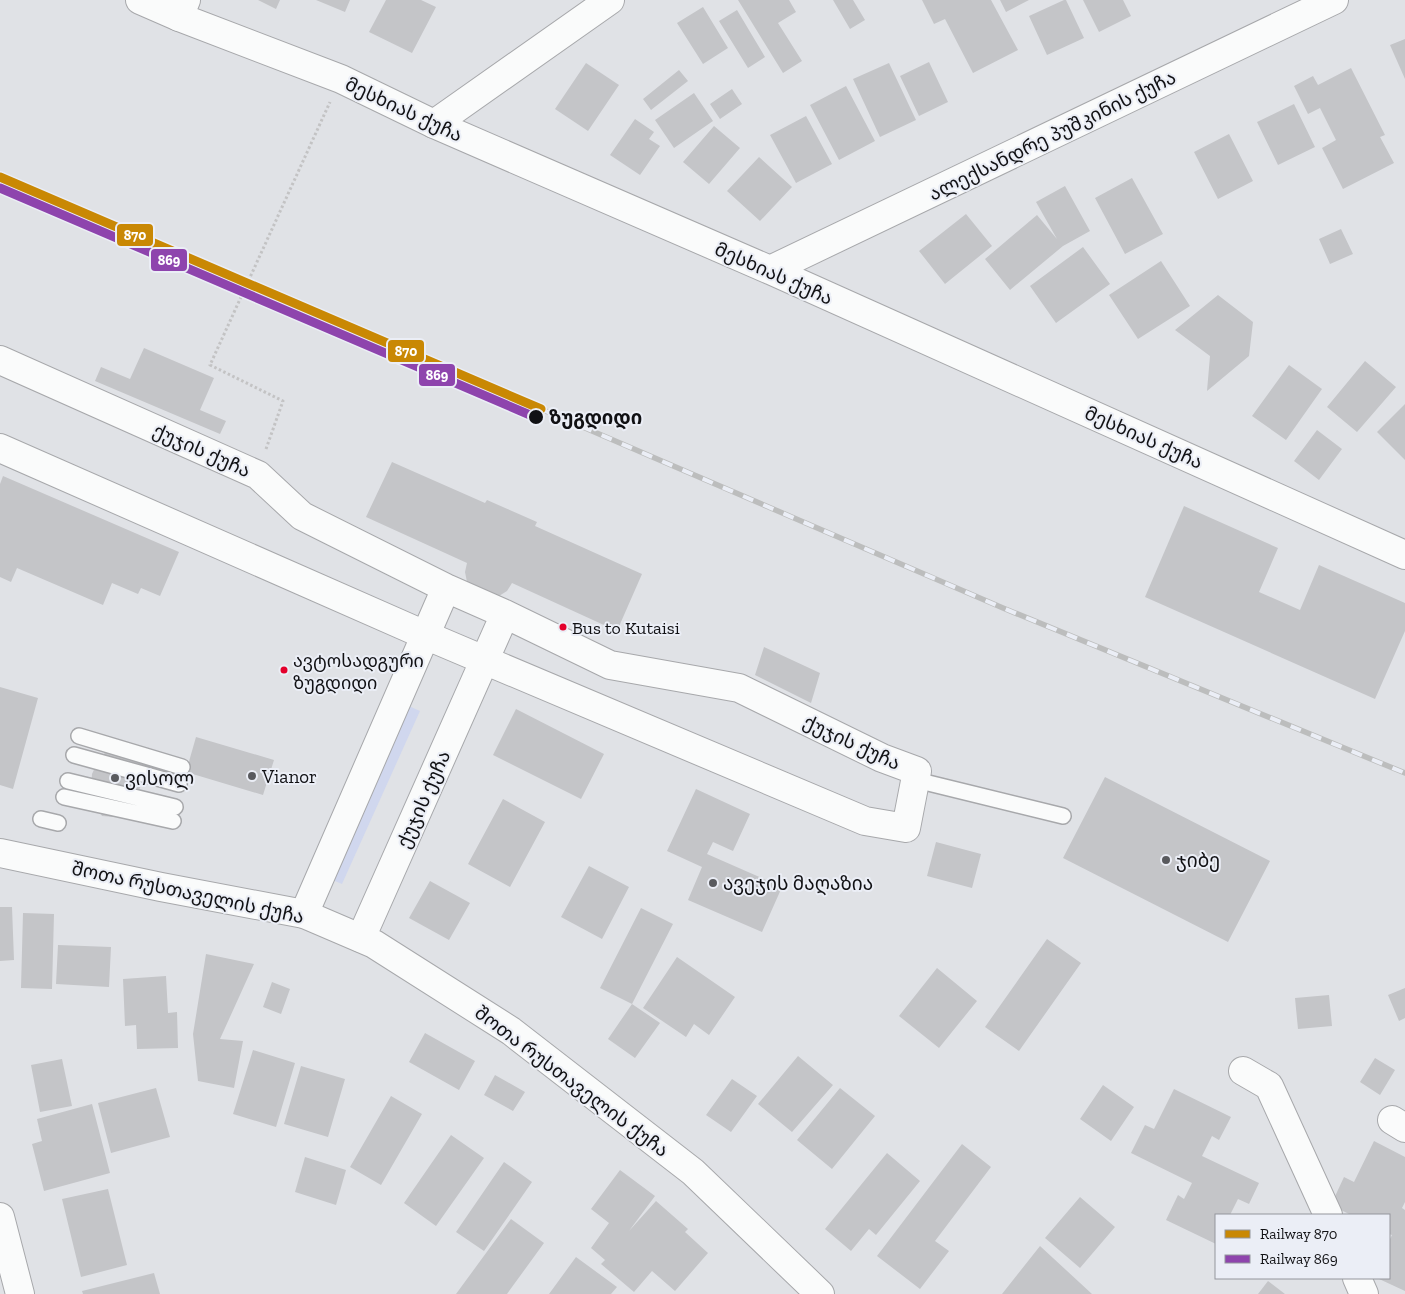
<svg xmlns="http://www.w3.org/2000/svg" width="1405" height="1294" font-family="'Zilla Slab','Noto Sans Georgian',serif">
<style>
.green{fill:#d0d7ee}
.building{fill:#c4c5c8}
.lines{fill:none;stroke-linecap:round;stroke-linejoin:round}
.lane-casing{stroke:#a7a8ab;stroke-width:18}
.street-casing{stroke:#a7a8ab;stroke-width:30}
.secondary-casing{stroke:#a7a8ab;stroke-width:30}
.path{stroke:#c3c3c4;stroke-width:3;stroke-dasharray:2.5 2.5;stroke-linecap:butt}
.lane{stroke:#fafbfb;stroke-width:15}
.street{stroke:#fafbfb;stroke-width:28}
.secondary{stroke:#fafbfb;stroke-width:28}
.rail-casing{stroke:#bcbdbd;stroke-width:5.5}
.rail{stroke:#ebeef6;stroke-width:4;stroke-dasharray:11;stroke-linecap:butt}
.rail-1-casing{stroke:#ebeef6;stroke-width:12}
.rail-2-casing{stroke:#ebeef6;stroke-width:12}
.rail-1{stroke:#c98804;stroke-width:9}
.rail-2{stroke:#8e44ad;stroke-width:9}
.stop-dot{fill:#111114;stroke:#ebeef6;stroke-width:2}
.bus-dot{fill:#e4002b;stroke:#ebeef6;stroke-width:2}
.poi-dot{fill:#595a5e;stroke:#ebeef6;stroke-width:2}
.labels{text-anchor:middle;stroke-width:4;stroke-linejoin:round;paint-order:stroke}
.bus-label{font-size:18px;fill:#111114;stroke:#ebeef6;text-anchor:start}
.street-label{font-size:19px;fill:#111114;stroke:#ebeef6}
.stop-label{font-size:19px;font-weight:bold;fill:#111114;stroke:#ebeef6;text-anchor:start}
.poi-label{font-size:19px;fill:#111114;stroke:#ebeef6;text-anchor:start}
.line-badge{stroke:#ebeef6;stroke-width:2}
.badge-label{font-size:14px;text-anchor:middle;font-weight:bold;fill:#fff}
</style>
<rect width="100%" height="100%" fill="#e0e2e6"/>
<!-- green -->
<path class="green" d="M402,703L420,711L342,884L323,876Z"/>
<!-- building -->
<path class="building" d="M258,0H280L276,9Z
M316,0H350L345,12Z
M386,0H421L436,7L412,53L369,32Z
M738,0H789L796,12L778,23L802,61L783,73Z
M833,0H853L865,20L850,29Z
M922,0H991L1018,50L973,73L945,19L934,24Z
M1000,0H1029L1006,12Z
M1064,0H1066L1084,38L1047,55L1029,16Z
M1083,0H1123L1131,16L1099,32Z
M703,7L728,48L703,64L677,23Z
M737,10L765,57L748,68L719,21Z
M1405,39V79L1390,45Z
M929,62L948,102L919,116L900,76Z
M586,63L619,85L588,131L555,109Z
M889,63L916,120L880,137L853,79Z
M1351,68L1385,135L1380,137L1394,163L1343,189L1322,148L1336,140L1320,108L1308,114L1294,86L1313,76L1318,85Z
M679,70L688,81L651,110L643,99Z
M846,86L875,141L839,160L810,105Z
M732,89L742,104L720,119L710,104Z
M694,93L713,121L674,148L655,120Z
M1294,104L1315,147L1278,165L1257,122Z
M806,116L832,164L796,183L770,135Z
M635,119L654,132L649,139L660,146L640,175L610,155Z
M714,126L740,148L709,184L683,162Z
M1229,134L1253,181L1218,199L1194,152Z
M759,157L792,187L760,221L727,191Z
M1132,178L1163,234L1125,254L1095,198Z
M1065,186L1090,231L1063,246L1010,290L985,259L1037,215L1057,239L1036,202Z
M966,214L992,246L945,284L919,251Z
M1341,229L1353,254L1330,264L1319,239Z
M1083,247L1110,284L1056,323L1030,286Z
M1161,261L1190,306L1138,339L1109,295Z
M1218,295L1253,322L1249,356L1207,391L1210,356L1175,330Z
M144,348L214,378L200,410L226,421L220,434L95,381L101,367L130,379Z
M1365,361L1396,387L1357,432L1327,407Z
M1289,365L1322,389L1286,440L1252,416Z
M1405,404V460L1377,432Z
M1317,430L1342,449L1319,480L1294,461Z
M392,462L485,503L487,500L537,522L535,526L642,574L617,631L512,583L507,591L499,596L489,597L472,590L467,582L465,572L467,563L366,517Z
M3,476L179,552L160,596L141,588L138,594L112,583L103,605L17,568L11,582L0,577V484Z
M1184,506L1278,548L1259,592L1300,610L1319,565L1405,603V631L1375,699L1145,597Z
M764,647L820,673L811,703L755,675Z
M0,687L38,698L13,789L0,785Z
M516,709L604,754L581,799L493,755Z
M196,737L274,760L263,795L186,772Z
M120,742L131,744L139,756L142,770L141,785L136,799L126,810L114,817L102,816L95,803L91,789L92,774L98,761L108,749Z
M1105,777L1270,861L1228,942L1063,858Z
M696,789L750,814L733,851L713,842L707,854L782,887L762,932L688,900L702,867L667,851Z
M503,799L545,822L510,887L468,864Z
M936,842L981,854L972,888L927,876Z
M589,866L629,887L602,939L561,917Z
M430,881L470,903L449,940L409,918Z
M0,907H12L14,960L0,961Z
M641,908L673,924L632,1004L660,1023L635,1058L608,1039L632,1004L600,988Z
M23,913L54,914L52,989L21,988Z
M1047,939L1081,963L1019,1051L985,1027Z
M58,945L111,947L109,987L56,984Z
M206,954L254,964L220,1039L243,1041L234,1088L198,1081L193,1034Z
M677,957L735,997L709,1035L694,1024L686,1037L643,1008Z
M937,968L977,1001L939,1048L899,1016Z
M166,976L168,1013L177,1012L178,1048L137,1049L136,1025L125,1026L123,979Z
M272,982L290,989L281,1014L263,1007Z
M1405,988V1018L1399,1021L1388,995Z
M1329,995L1332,1026L1298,1029L1295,998Z
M425,1033L475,1061L459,1090L409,1062Z
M253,1050L295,1063L276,1127L233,1114Z
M798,1056L833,1085L792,1132L758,1104Z
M1375,1058L1395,1070L1380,1095L1360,1082Z
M62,1059L72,1106L40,1112L31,1065Z
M301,1066L345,1079L328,1137L284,1124Z
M495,1075L525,1092L513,1111L484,1095Z
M732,1079L757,1096L731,1132L706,1115Z
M1103,1085L1134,1107L1111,1141L1080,1119Z
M156,1088L170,1137L111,1153L98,1103Z
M840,1088L875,1116L832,1169L797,1140Z
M1174,1089L1231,1117L1219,1140L1212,1136L1202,1156L1259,1183L1249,1204L1238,1199L1230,1215H1216V1244L1166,1220L1178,1195L1184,1199L1192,1183L1131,1153L1145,1125L1154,1129Z
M391,1096L422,1114L381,1185L350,1167Z
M92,1104L110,1173L44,1191L32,1144L42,1141L37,1119Z
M451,1135L484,1158L436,1226L404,1203Z
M1374,1141L1405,1157V1202L1402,1208L1405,1210V1291L1377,1278H1389V1241L1392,1235L1389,1234V1215H1351L1331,1205L1344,1177L1354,1182Z
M962,1144L991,1167L935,1241L949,1251L920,1289L877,1256Z
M887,1153L920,1181L876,1235L869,1229L851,1251L825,1229Z
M305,1157L346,1170L336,1205L295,1192Z
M504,1162L532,1182L484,1251L456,1232Z
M620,1170L655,1196L629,1231L656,1201L688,1229L685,1232L708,1253L675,1291L652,1271L634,1292L601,1264L605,1260L591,1248L609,1223L591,1209Z
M108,1189L127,1265L81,1277L62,1199Z
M1080,1197L1115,1227L1080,1268L1045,1238Z
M511,1219L544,1243L507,1294H456Z
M1040,1246L1092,1294H1002Z
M576,1257L617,1287L611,1294H549Z
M154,1273L160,1294H83L82,1291Z
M1268,1281L1285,1294H1258Z"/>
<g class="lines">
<!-- lane casing -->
<g class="lane-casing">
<path id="lane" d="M79,736L182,767
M74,755L179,784
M916,780L1063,816
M68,781L175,807
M64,797L173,821
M41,819L58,823"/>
</g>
<!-- street casing -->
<g class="street-casing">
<path id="street" d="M179,17L186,0
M434,124L610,0
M0,360L258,475L302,516L446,588L505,614L610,665L739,688L882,758L917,771L906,828L865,821L425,635L0,448
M304,914L446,588
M361,938L505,614
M1243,1071L1269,1086L1328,1215
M1392,1120L1405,1128
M0,1217L20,1294
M1357,1278L1364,1294"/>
</g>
<!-- secondary casing -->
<g class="secondary-casing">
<path id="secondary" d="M140,0L179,17L341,79L434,124L770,270L1405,555
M770,270L1334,0
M0,853L161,887L304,914L374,944L511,1031L693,1172L820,1294"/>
</g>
<!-- path -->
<path class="path" d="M266,449L283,401L210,365L330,102"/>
<!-- lane -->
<use href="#lane" class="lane"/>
<!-- street -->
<use href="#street" class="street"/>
<!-- secondary -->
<use href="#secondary" class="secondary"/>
<!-- rail casing -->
<g class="rail-casing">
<path id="rail" d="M541,409L1003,608L1405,773"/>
</g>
<!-- rail -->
<use href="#rail" class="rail"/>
<!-- rail-1 casing -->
<g class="rail-1-casing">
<path id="rail-1" d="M0,177L541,409"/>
</g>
<!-- rail-2 casing -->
<g class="rail-2-casing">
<path id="rail-2" d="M0,188L537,418"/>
</g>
<!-- rail-1 -->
<use href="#rail-1" class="rail-1"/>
<!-- rail-2 -->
<use href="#rail-2" class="rail-2"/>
</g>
<!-- markers -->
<circle class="stop-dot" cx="536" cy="417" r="8"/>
<g class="bus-dot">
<circle cx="563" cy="627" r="4.5"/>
<circle cx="284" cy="670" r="4.5"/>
</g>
<g class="poi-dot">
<circle cx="252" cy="776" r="5"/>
<circle cx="115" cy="778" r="5"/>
<circle cx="1166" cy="860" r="5"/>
<circle cx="713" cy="883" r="5"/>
</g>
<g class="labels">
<!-- bus labels -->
<g class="bus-label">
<text x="572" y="634">Bus to Kutaisi</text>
<text x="293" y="667">ავტოსადგური<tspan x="293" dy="22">ზუგდიდი</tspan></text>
</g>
<!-- street labels -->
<g class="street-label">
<text transform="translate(404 109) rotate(25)" y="7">მესხიას ქუჩა</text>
<text transform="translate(1052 135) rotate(-26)" y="7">ალექსანდრე პუშკინის ქუჩა</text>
<text transform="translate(774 273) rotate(24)" y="7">მესხიას ქუჩა</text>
<text transform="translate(1144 437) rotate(24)" y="7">მესხიას ქუჩა</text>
<text transform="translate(202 450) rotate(24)" y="7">ქუჯის ქუჩა</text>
<text transform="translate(852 742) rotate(25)" y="7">ქუჯის ქუჩა</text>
<text transform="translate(423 799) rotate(-66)" y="7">ქუჯის ქუჩა</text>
<text transform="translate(188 892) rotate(12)" y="7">შოთა რუსთაველის ქუჩა</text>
<text transform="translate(572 1081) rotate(37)" y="7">შოთა რუსთაველის ქუჩა</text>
</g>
<!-- stop labels -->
<g class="stop-label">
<text x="549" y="424">ზუგდიდი</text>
</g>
<!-- poi labels -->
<g class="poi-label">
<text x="262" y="783">Vianor</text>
<text x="125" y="785">ვისოლ</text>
<text x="1176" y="867">ჯიბე</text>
<text x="723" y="890">ავეჯის მაღაზია</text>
</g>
</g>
<g class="line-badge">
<rect x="116" y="223" width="38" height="24" rx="5" fill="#c98804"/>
<rect x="150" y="248" width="38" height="24" rx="5" fill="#8e44ad"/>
<rect x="387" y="339" width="38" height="24" rx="5" fill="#c98804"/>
<rect x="418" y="363" width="38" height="24" rx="5" fill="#8e44ad"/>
</g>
<g class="badge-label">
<text x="135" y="240">870</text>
<text x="169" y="265">869</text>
<text x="406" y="356">870</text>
<text x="437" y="380">869</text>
</g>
<!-- legend -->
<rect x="1215" y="1214" width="175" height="65" fill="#ebeef6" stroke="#94969c"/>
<rect x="1225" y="1230" width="25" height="8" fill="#c98804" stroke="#94969c"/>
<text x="1260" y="1239" font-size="15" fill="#111114">Railway 870</text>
<rect x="1225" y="1255" width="25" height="8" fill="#8e44ad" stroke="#94969c"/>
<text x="1260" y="1264" font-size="15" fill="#111114">Railway 869</text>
</svg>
